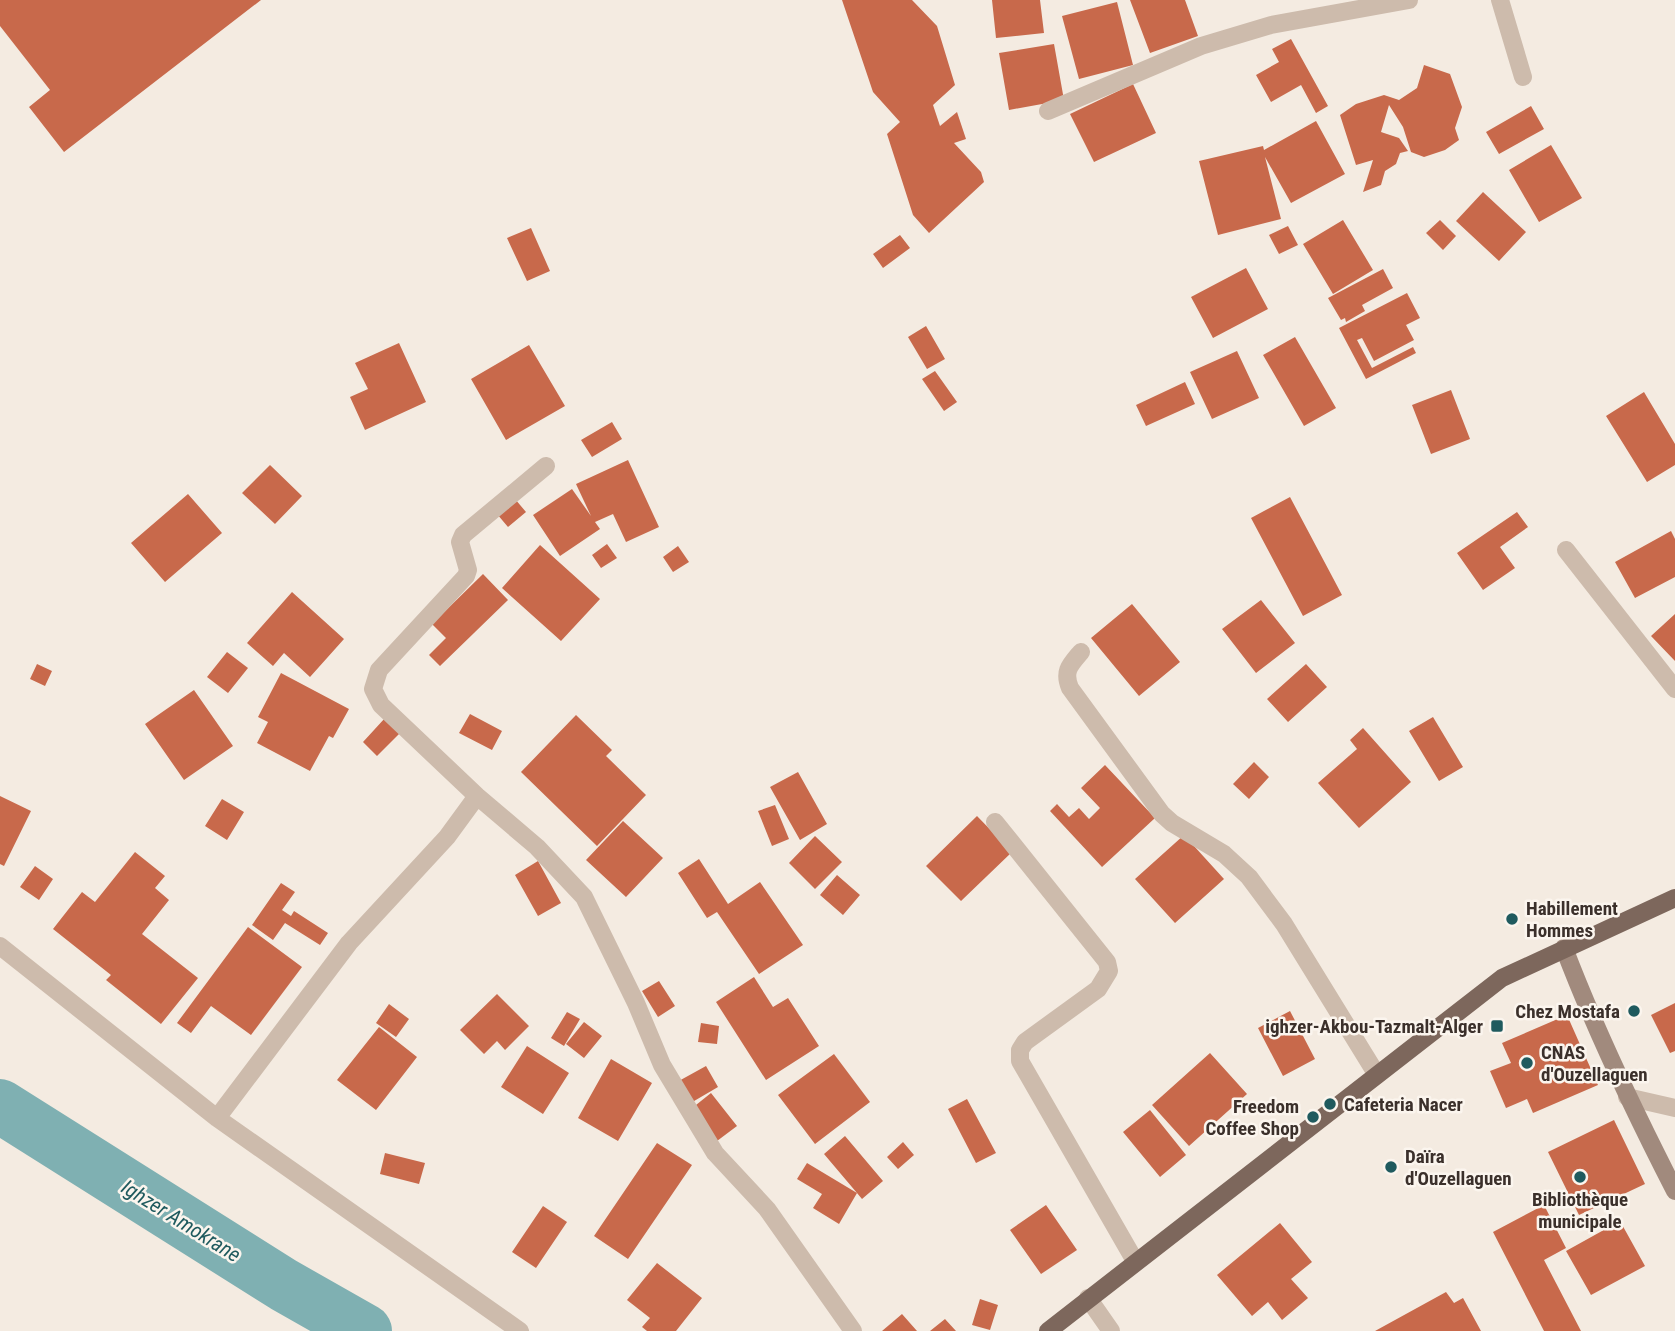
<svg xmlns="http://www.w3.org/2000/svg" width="1675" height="1331" font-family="'Roboto Condensed',sans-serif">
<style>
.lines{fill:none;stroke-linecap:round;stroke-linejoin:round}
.river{stroke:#7fb0b2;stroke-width:54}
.building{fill:#c8694b}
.minor{stroke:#cdbbac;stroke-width:18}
.secondary{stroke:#a18a7d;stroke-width:18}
.primary{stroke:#7d675c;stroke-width:18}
.poi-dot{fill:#1f5a5e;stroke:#fbf5ee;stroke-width:2.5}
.labels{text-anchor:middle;stroke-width:5;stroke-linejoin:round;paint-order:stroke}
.poi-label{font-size:19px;font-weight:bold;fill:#3b302b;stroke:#fbf5ee;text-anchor:start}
.water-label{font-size:21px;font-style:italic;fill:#1f5a5e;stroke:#fbf5ee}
</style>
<rect width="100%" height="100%" fill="#f4ebe1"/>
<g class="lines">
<!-- river -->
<path class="river" d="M0,1106L284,1285L365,1331"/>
</g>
<!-- building -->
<path class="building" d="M0,0H261L64,152L29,107L50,90L0,26Z
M842,0H912L937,26L955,85L933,105L940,126L957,112L966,139L954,143L981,172L984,182L929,233L913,215L887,134L900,122L873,92Z
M992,0H1040L1044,33L996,38Z
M1130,0H1185L1198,36L1150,53Z
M1117,2L1133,65L1079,79L1062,16Z
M1291,39L1328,106L1316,113L1301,85L1271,102L1256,75L1279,62L1272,49Z
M1054,44L1064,100L1009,110L999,53Z
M1424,65L1450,74L1462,107L1455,128L1459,140L1445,150L1424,157L1411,152L1403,127L1389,105L1381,132L1399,138L1408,151L1400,153L1396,164L1385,171L1381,185L1363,192L1373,160L1356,165L1340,115L1356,104L1384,95L1399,100L1417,88Z
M1133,84L1156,133L1094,162L1070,114Z
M1531,106L1544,129L1499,154L1486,132Z
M1316,121L1345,174L1291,203L1265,157L1281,219L1218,235L1199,161L1263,146L1264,150Z
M1551,145L1582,198L1539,222L1509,170Z
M1483,192L1526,232L1499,261L1456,221Z
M1343,220L1373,270L1333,294L1303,244Z
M1440,220L1456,236L1443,250L1426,233Z
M1288,226L1298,245L1279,254L1269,235Z
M531,228L550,271L527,281L507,238Z
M900,235L910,248L883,268L873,254Z
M1246,268L1268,309L1213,338L1191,297Z
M1383,269L1393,288L1362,305L1365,311L1346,322L1345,318L1341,320L1328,298Z
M1407,293L1420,318L1406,325L1414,340L1374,361L1362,338L1357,340L1372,368L1413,347L1416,353L1366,379L1339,328Z
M926,326L945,359L927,369L908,337Z
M1295,337L1336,408L1304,426L1263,355Z
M399,343L426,402L365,430L350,397L368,389L355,363Z
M529,345L565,406L506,440L471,379Z
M1237,351L1259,398L1212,419L1190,372Z
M935,371L957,402L944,411L922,379Z
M1185,382L1195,404L1146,426L1136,405Z
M1451,390L1470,439L1431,454L1412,405Z
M1644,392L1675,444V465L1647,482L1606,416Z
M612,422L622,439L592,457L581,440Z
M628,460L659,527L626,542L613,514L595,522L600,529L560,556L533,515L572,489L591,516L576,484Z
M270,465L302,496L275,524L242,493Z
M188,494L222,533L165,582L131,543Z
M1290,497L1342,595L1303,616L1251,518Z
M515,499L526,512L508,527L497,514Z
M1517,512L1528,527L1500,547L1515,568L1483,590L1457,553Z
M1671,531L1675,539V577L1635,598L1615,562Z
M607,544L617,558L601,568L592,555Z
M540,545L600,599L561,641L502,588Z
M678,546L689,562L673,572L663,557Z
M483,574L508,600L440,666L429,655L446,638L432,624Z
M292,592L344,639L310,677L284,653L273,666L247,643Z
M1261,600L1295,643L1256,673L1222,629Z
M1132,604L1180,662L1139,696L1091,638Z
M1675,614V661L1651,636Z
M227,652L248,668L228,693L207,677Z
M37,664L52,671L45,686L30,679Z
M1306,664L1327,687L1288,722L1267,699Z
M281,673L349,709L333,738L329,736L310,771L257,743L268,722L258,717Z
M194,690L233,746L184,780L145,724Z
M470,714L502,731L492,750L459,733Z
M576,715L612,750L606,756L646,795L597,846L521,772Z
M1433,717L1463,767L1439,781L1409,731Z
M385,718L400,733L377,756L363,742Z
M1363,728L1411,782L1359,828L1318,783L1357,749L1350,740Z
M1254,762L1269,777L1249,799L1233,784Z
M1105,765L1155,818L1102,867L1050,811L1057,804L1069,817L1079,808L1089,819L1100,808L1081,788Z
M798,772L827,824L800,840L770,787Z
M0,796L31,811L4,866L0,864Z
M222,799L244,812L227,840L205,826Z
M775,805L789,839L772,846L758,811Z
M977,816L1012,852L961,901L926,866Z
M623,821L663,858L626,897L586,860Z
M1184,835L1224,879L1175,923L1135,879Z
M815,836L842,862L815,889L789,863Z
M135,852L165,876L155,888L169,900L142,934L198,978L161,1024L106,980L111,975L53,929L82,892L95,902Z
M699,859L728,904L760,882L803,945L759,974L717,912L707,918L678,873Z
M538,861L561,903L538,916L515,875Z
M35,866L53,879L39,900L20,887Z
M837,875L860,895L843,915L820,895Z
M281,883L295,892L282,910L291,916L294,911L328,933L320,945L285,923L273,940L252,925Z
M248,927L302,967L251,1035L211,1006L191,1033L177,1023Z
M754,977L773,1007L788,998L819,1046L766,1080L716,1002Z
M659,981L675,1006L658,1017L642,991Z
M497,994L529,1026L505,1050L497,1041L484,1054L460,1030Z
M1675,1003V1051L1670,1053L1651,1015Z
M389,1004L409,1019L396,1037L376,1023Z
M1290,1011L1315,1059L1283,1076L1258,1028Z
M567,1012L580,1019L564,1046L551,1038Z
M1567,1015L1598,1085L1533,1113L1527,1099L1506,1108L1490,1071L1511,1063L1502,1043Z
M584,1022L602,1036L584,1058L566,1044Z
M701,1023L719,1026L717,1044L698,1042Z
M379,1027L417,1057L376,1110L337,1080Z
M527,1046L569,1073L543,1114L501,1087Z
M1210,1053L1247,1094L1189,1146L1152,1105Z
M834,1054L870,1102L815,1144L778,1095Z
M611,1059L652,1083L618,1141L578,1118Z
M706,1066L718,1087L689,1104L677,1082Z
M711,1093L737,1126L717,1141L691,1109Z
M967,1099L996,1153L976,1163L948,1109Z
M1150,1110L1186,1155L1160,1177L1123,1132Z
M1614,1120L1645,1184L1579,1215L1548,1152Z
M845,1136L883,1181L862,1199L857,1193L839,1224L813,1208L822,1194L797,1179L807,1163L857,1193L824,1154Z
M903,1142L914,1155L898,1169L887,1157Z
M657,1143L692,1165L628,1259L594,1236Z
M385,1153L425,1163L419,1184L380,1174Z
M1046,1205L1077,1250L1041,1274L1010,1230Z
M1544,1205L1566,1248L1544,1260L1581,1331H1544L1493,1232Z
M543,1206L567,1222L536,1268L512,1252Z
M1620,1221L1645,1266L1591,1295L1566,1251Z
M1280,1223L1312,1262L1291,1279L1308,1298L1282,1320L1268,1302L1252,1316L1217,1275Z
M657,1263L702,1298L676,1331H647L642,1327L650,1318L627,1300Z
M1446,1292L1454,1303L1463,1298L1481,1331H1375Z
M980,1299L998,1305L990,1330L972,1325Z
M902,1314L917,1331H882Z
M945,1319L956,1331H930Z"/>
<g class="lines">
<!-- minor -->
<path class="minor" d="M1500,0L1523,77
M1048,111L1201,46L1271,25L1409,0
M546,466L463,535L460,542L468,570L466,576L379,670L373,689L381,705L477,796L537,847L584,897L636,1003L662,1065L715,1153L767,1209L853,1331
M1566,550L1675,689
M1081,652C1070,665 1063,671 1070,688L1162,814L1172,823L1224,854L1249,877L1284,924L1377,1075
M995,822L1107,962L1109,971L1098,989L1025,1042L1020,1050V1061L1135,1261
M0,946L217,1118L520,1331
M1627,1097L1675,1108
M217,1118L349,943L447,837L477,796
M1088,1298L1111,1331"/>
<!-- secondary -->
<path class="secondary" d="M1564,948C1596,1032 1634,1111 1675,1191"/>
<!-- primary -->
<path class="primary" d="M1048,1331L1502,978L1675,898"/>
</g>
<!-- markers -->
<g class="poi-dot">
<circle cx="1512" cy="919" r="7"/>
<circle cx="1634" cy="1011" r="7"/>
<rect x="1490" y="1019" width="14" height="14" rx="3.5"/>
<circle cx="1527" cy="1063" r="7"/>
<circle cx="1330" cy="1104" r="7"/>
<circle cx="1313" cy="1117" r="7"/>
<circle cx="1391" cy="1167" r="7"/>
<circle cx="1580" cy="1177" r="7"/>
</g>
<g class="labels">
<!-- poi labels -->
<g class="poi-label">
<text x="1526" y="915">Habillement<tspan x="1526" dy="22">Hommes</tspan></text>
<text x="1620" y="1018" text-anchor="end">Chez Mostafa</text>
<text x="1483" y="1033" text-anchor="end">ighzer-Akbou-Tazmalt-Alger</text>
<text x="1541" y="1059">CNAS<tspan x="1541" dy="22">d'Ouzellaguen</tspan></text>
<text x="1344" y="1111">Cafeteria Nacer</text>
<text x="1299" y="1113" text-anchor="end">Freedom<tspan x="1299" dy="22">Coffee Shop</tspan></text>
<text x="1405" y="1163">Daïra<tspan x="1405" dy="22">d'Ouzellaguen</tspan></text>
<text x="1580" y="1206" text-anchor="middle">Bibliothèque<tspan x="1580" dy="22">municipale</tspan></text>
</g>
<!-- water labels -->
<g class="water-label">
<text transform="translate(181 1221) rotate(32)" y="7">Ighzer Amokrane</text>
</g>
</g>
</svg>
